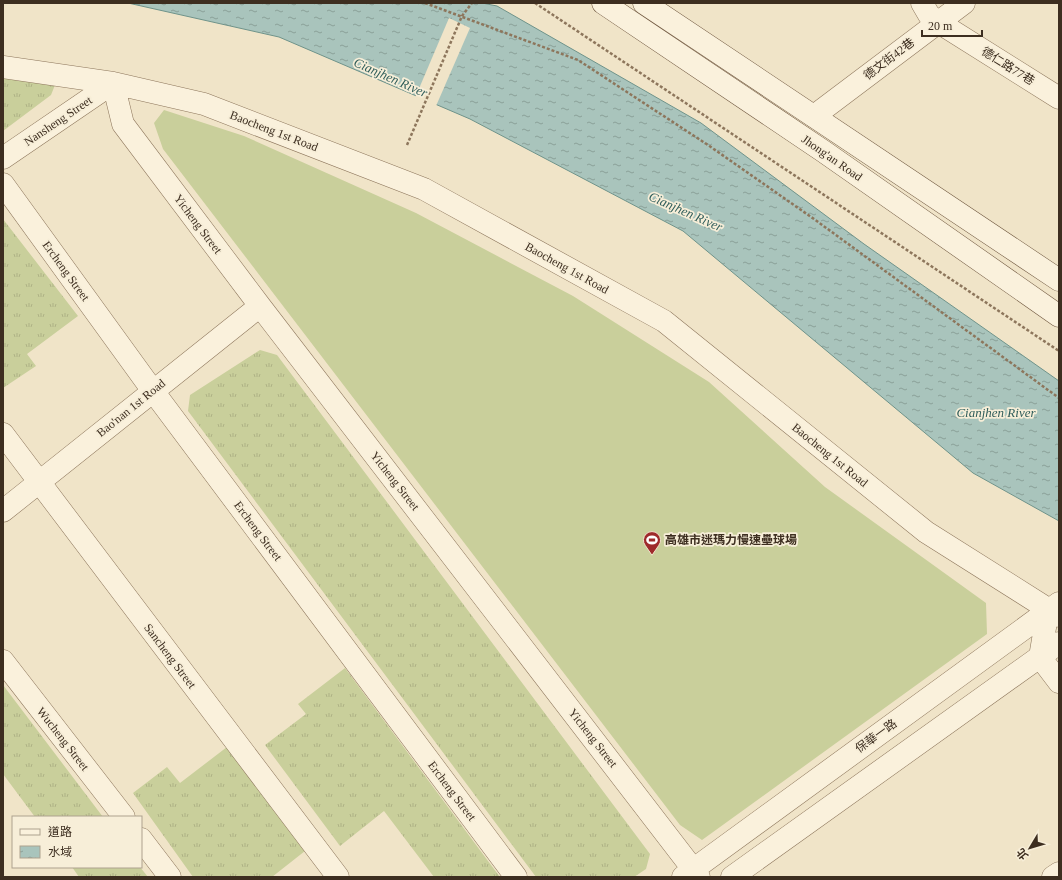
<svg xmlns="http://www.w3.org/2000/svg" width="1062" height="880" font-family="'Times New Roman','Noto Sans TC',serif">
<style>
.grass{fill:url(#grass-tufts)}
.pitch{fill:#c9cf9b}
.water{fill:url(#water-ripples);stroke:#6f938a}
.pier{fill:#f0e4c8}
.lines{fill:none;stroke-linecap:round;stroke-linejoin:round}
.street-casing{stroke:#8d765c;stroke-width:23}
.secondary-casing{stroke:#6f573f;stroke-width:23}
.path{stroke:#8d765c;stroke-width:2.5;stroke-dasharray:3 2;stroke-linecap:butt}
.street{stroke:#faf1dc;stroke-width:22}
.secondary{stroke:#faf1dc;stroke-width:22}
.labels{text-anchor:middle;stroke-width:3.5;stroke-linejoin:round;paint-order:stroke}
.street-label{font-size:12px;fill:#3d2e20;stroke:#f7eed8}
.poi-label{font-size:12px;font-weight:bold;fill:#3d2e20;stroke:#f7eed8;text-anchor:start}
.water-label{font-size:13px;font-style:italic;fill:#2f5d5a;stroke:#f7eed8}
</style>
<defs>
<pattern id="grass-tufts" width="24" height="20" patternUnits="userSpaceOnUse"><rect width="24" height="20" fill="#c9cf9b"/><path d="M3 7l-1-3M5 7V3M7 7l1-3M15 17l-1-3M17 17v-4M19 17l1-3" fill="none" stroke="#aeb285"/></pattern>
<pattern id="water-ripples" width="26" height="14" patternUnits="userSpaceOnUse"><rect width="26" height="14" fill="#a9c4bc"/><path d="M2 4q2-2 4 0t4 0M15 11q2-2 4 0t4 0" fill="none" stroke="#8ba098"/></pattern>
</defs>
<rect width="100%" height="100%" fill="#f0e4c8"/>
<!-- grass -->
<path class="grass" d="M3,73L55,85L51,95L3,131Z
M3,219L78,316L27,354L36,366L3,388Z
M260,350L277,355L650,854L646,869L634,877H536L188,411L190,395Z
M345,668L488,861L500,877H434L384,811L340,846L265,745L306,714L298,704Z
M3,685L103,817H35L3,774Z
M227,747L305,851L272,877H193L133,793L167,767L180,783Z
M72,867H140L148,877H79Z"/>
<!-- pitch -->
<path class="pitch" d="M164,110L244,136L416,213L573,296L709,382L825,487L986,603L987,634L702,840L680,825L163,149L154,123Z"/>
<!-- water -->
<path class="water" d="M128,3H482L497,6L701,123L864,244L1059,381V521L973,473L683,231L470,119L279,37Z"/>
<!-- pier -->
<path class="pier" d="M449,18L470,28L436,106L415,98Z"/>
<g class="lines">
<!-- street casing -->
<g class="street-casing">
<path id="street" d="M922,3L929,15L938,22L1059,98
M3,67L113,83L204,104L424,189L664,321L926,532L1059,616
M814,116L964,3
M3,158L113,83L123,124L260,306L699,877
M3,184L153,391L516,877
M3,434L338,877
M3,511L260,306
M1048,610L1040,657L1059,682
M3,661L124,817
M141,839L170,877
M683,877L1059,603
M732,877L1059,643
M1053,877L1059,873"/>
</g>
<!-- secondary casing -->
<g class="secondary-casing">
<path id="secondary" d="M603,3L823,151L1059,316
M644,3L1059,280"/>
</g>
<!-- path -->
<path class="path" d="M425,3L578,60L708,145L814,219L1059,398
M535,3L1059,351
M407,145L462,16L472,3"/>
<!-- street -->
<use href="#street" class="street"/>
<!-- secondary -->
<use href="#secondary" class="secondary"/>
</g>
<!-- icons -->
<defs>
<g id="stadium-pin" transform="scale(0.9)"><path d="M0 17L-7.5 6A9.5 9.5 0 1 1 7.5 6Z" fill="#9e2a2b" stroke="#f7eed8"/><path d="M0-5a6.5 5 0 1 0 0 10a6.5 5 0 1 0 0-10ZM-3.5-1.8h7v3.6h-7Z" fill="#fff"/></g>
</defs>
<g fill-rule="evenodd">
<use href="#stadium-pin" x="652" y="540"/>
</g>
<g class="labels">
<!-- street labels -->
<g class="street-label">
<text transform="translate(889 59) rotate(-37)" y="4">德文街42巷</text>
<text transform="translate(1008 66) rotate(32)" y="4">德仁路77巷</text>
<text transform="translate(58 121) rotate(-34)" y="4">Nansheng Street</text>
<text transform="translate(274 131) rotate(21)" y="4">Baocheng 1st Road</text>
<text transform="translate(832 158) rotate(35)" y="4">Jhong'an Road</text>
<text transform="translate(198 224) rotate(53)" y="4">Yicheng Street</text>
<text transform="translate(567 268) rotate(29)" y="4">Baocheng 1st Road</text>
<text transform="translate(66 271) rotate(54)" y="4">Ercheng Street</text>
<text transform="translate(131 408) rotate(-39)" y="4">Bao'nan 1st Road</text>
<text transform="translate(830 455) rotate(39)" y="4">Baocheng 1st Road</text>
<text transform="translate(395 481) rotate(52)" y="4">Yicheng Street</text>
<text transform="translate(258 531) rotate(53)" y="4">Ercheng Street</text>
<text transform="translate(170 656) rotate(53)" y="4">Sancheng Street</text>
<text transform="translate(876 736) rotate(-36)" y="4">保華一路</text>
<text transform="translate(593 738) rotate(52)" y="4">Yicheng Street</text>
<text transform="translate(63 739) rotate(52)" y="4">Wucheng Street</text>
<text transform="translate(452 791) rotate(53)" y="4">Ercheng Street</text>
</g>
<!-- poi labels -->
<g class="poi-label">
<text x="665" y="544">高雄市迷瑪力慢速壘球場</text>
</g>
<!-- water labels -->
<g class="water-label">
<text transform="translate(391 77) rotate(24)" y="5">Cianjhen River</text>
<text transform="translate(686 211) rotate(24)" y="5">Cianjhen River</text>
<text x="996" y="417">Cianjhen River</text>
</g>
</g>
<!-- border -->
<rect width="1062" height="880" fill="none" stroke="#3d2e20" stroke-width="8"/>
<!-- legend -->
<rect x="12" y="816" width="130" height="52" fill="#f7eed8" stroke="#ada18e"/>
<rect x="20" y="829" width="20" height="6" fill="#faf1dc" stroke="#ada18e"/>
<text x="48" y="836" font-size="12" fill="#3d2e20">道路</text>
<rect x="20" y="846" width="20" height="12" fill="url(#water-ripples)" stroke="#ada18e"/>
<text x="48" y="856" font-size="12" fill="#3d2e20">水域</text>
<!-- north arrow -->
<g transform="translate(1030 848) rotate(232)" stroke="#f7eed8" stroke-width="3" paint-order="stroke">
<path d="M0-3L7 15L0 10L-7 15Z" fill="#3d2e20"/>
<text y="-6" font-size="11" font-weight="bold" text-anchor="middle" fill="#3d2e20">北</text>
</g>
<!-- scale -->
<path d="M922 30v6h60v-6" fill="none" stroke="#3d2e20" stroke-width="2"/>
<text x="928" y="30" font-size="12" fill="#3d2e20" stroke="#f7eed8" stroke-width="3" paint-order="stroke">20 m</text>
</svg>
